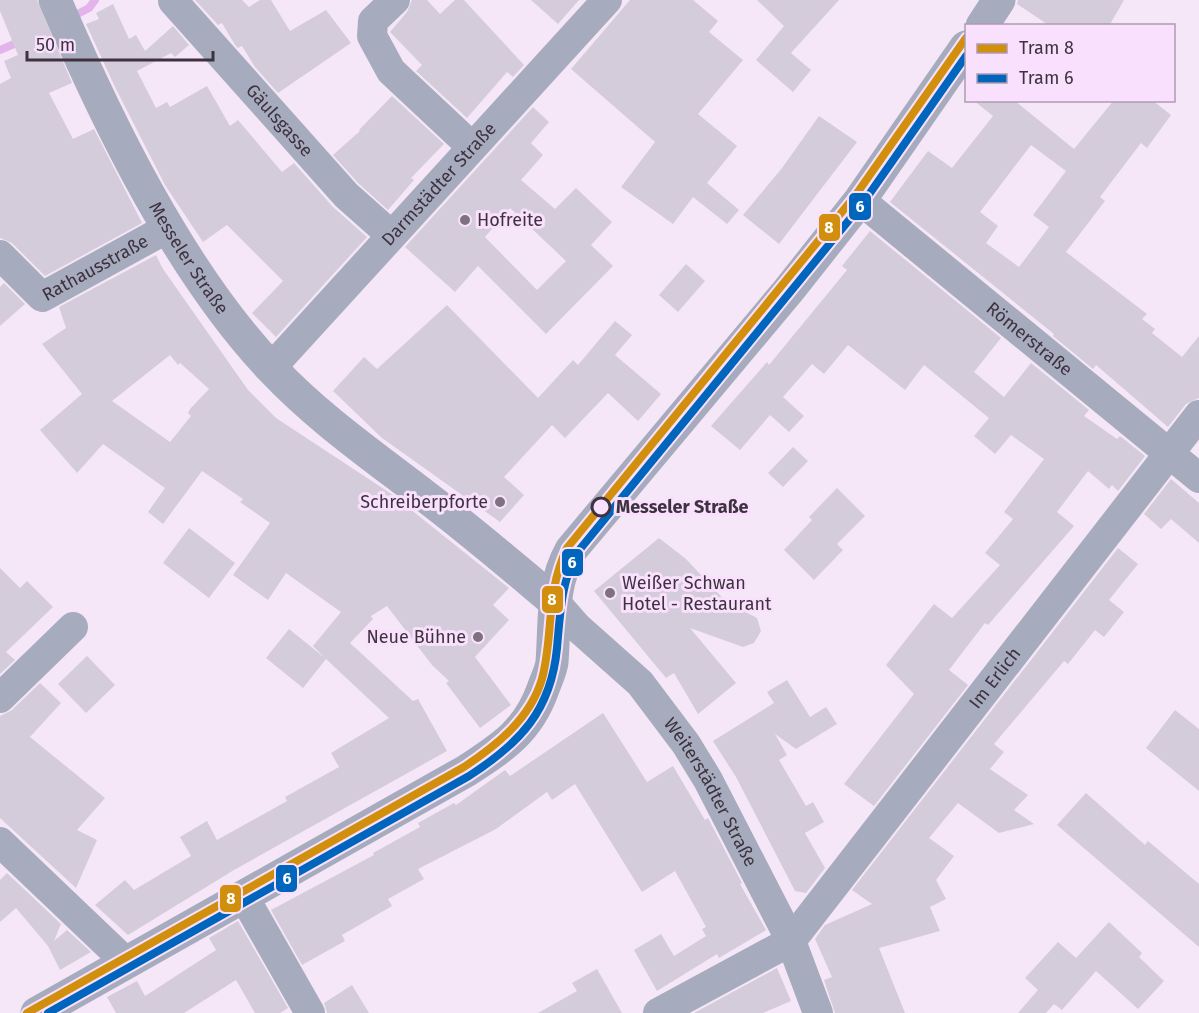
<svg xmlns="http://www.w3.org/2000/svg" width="1199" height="1013" font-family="'Fira Sans',sans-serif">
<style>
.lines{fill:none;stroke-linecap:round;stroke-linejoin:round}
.stream{stroke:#e3b4eb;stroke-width:8}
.building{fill:#d5ccdb;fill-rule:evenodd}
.street{stroke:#a6acbd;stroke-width:30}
.secondary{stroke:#a6abbe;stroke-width:33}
.tram-1-casing{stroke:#f9e1fd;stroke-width:12}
.tram-2-casing{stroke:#f9e1fd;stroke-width:12}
.tram-1{stroke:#d28f0d;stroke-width:8}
.tram-2{stroke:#0065bd;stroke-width:8}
.poi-dot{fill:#7e7180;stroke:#f9e1fd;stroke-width:2}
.stop-dot{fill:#f9e1fd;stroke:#3e3240;stroke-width:3}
.labels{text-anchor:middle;stroke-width:6;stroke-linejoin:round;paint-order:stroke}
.street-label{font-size:18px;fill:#3e3240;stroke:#f9e1fd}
.poi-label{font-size:18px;fill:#3e3240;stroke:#f9e1fd;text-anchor:start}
.stop-label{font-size:18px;font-weight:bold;fill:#3e3240;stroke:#f9e1fd;text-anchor:start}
.line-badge{stroke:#f9e1fd;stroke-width:2}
.badge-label{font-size:16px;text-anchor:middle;font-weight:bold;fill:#fff}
</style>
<rect width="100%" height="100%" fill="#f5e7f7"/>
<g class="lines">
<!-- stream -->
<path class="stream" d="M70,18L89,8L95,0
M0,50L21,41"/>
</g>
<!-- building -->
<path class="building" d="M0,0H37L72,83L49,93L73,139L94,129L142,223L45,276L12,243L0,238V84L11,78L4,61L18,55L0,11Z
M195,0H242L249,7L260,0H271L290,31L326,10L351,43L278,93L255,67L242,46L238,48L235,45L222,23L218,25Z
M412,0H427L440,14L455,0H464L524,65L513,77L507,72L467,118L416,71L422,65L390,32L407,12Z
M531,0H579L558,24Z
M630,0H693L718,21L709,32L743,60L698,114L737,146L707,183L739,210L727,224L693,197L673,224L621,187L655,142L571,69Z
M757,0H839L791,53L811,70L793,92L756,60L784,26Z
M1018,0H1124L1109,26H1050L1017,4Z
M113,4L129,39L136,35L145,51L173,26L189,45L175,57L171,53L137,71L156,108L167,102L170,107L207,86L230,126L238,120L282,172L294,163L333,207L367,237L276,337L252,313L283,281L227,225L203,242L165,185L115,87L86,24L99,19L96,13Z
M392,96L444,144L411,178L414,180L388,210L358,183L333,155L360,131L359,130Z
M973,100H1014L1074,149L1114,100H1152L1171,115L1147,148L1141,143L1100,197L1105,201L1066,252L1147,314L1142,319L1155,329L1152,333L1182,357L1199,336V398L1186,404L1168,427L1096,365L1093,369L1053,336L1054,334L890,202L928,151L952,168L993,116ZM1031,145L1066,171L1033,215L1049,227L1019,267L986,243L998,226L980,212Z
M533,107L549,122L531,143L543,155L521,180L555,209L576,188L612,222L591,245L613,266L546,334L478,266L455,292L405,247ZM510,208L566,261L537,290L485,237Z
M819,116L857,142L779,244L743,215L782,168Z
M870,231L1001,338L974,372L1004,397L1031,363L1089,410L1084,416L1117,439L1120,436L1145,456L1118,491L1112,485L1109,489L1088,471L1057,512L1074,526L988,625L985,623L949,670L968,685L874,806L844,784L914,694L886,665L934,604L952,618L1000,565L985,553L1013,519L1004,512L1044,459L1011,435L995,454L974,436L989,418L924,365L905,390L848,345L824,374L812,364L783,397L804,416L789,432L770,415L740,450L711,426L767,362L769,365L847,270L842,266Z
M156,255L163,269L248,390L276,418L390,493L509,588L493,605L509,620L475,657L511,705L480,728L446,683L449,681L432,665L387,606L371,616L373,619L350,643L413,701L418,699L447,751L234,870L128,935L95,905L125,880L134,890L191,856L180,837L207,821L217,840L287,801L285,797L339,767L331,753L389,718L326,659L303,688L266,658L289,629L325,658L313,646L341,612L286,573L268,600L233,575L270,523L240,502L243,499L202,471L163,524L148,512L165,488L103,444L77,473L40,430L82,394L42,344L66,328L59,307ZM170,355L178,365L180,363L209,389L190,409L188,413L191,416L170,442L112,401Z
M686,264L705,281L678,312L659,295Z
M4,283L25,304L0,326V287Z
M447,305L538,398L573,360L578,365L615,321L632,335L615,355L661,394L638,421L608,393L565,438L552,425L504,477L524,495L500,522L382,438L333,391L364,357L377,369Z
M793,447L808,461L783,487L768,473Z
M1171,479L1199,503V543L1171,519L1161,529L1144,514Z
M837,488L865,516L837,544L843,550L814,580L784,550L812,520L809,517Z
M189,528L235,563L209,598L163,563Z
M659,538L686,559L732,608L734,606L757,618L761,631L754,643L743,647L690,628L736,683L698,714L674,673L666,678L594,591Z
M1118,548L1138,564L1109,600L1124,612L1104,637L1095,630L1068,664L1064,661L994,744L1004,752L990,769L1028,795L1014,810L1034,824L999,833L958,803L929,838L954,856L936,880L946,899L930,907L940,931L879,948L905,1013H835L824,980L832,977L815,939L825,925L872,904L852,890Z
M0,568L20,588L27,581L53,607L6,652L15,660L0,674Z
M87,656L115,685L86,713L58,684Z
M787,680L810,717L826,707L837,724L796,749L775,734L787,755L779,760L806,806L813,802L824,822L805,833L825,868L806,893L795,891L736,777L713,741L774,703L767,692Z
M40,683L61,703L30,737L105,798L77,830L97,840L76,888L0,818V716L12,710Z
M1175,710L1199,729V791L1146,748Z
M603,713L647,782L673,766L705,820L708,818L742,883L740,884L766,930L719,958L717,954L657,991L634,950L661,934L674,956L706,936L702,929L706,927L675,871L642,892L575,784L552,800L547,792L496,829L418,869L424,879L388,899L392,906L342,935L345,941L302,965L271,910L374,855L373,853L420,827L418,823L454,803L456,805L505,770L510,776Z
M1086,793L1145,845L1148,841L1199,884V947L1057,825Z
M7,873L61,924L54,941L67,930L91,952L60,970L48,946L16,908L0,922V880Z
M238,921L288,1008L280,1013H255L236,980L184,1013H116L107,997L137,981L145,996L216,950L209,938Z
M1109,922L1142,953L1139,957L1164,981L1138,1009L1096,971L1062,1010L1054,1004L1046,1013H1018L1038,990L1025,978L1058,942L1076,958Z
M777,968L791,1001L763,1013H694Z
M597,969L622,1013H538L577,991L572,983Z
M352,985L369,1013H327L324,1003Z"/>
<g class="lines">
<!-- street -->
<g class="street">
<path d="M395,0L373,21L372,36L391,71L471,146"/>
<path id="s1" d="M173,1L346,195L391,235"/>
<path id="s2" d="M860,200L1199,478"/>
<path id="s3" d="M0,255L42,297L168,228"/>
<path id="s4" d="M271,368L607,0"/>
<path id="s5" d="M555,602L577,627L640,683L686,744L708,780L791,941L818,1013"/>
<path d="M0,698L73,627"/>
<path d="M0,842L127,963"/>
<path d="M244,897L310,1013"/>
<path id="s6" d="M658,1013L791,941L1199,415"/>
</g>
<!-- secondary -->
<g class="secondary">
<path id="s7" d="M55,0C107,122 180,272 272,369C318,418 373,456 425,496C470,530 512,566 555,602"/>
<path d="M982,26L999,0"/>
<path d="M37,1013L466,771C503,747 528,731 543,689C546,680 551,671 552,662C555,622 551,586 571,550L788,291L860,200L966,47"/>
</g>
<!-- tram-1 casing -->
<g class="tram-1-casing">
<path id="tram-1" d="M27,1013L464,767C497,745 530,719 542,679C554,633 545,595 567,548L855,196L966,38"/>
</g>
<!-- tram-2 casing -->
<g class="tram-2-casing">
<path id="tram-2" d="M48,1013L469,776C520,743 551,711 557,648C560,615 561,584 576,554L863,203L966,56"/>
</g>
<!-- tram-1 -->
<use href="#tram-1" class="tram-1"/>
<!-- tram-2 -->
<use href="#tram-2" class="tram-2"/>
</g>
<!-- markers -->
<g class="poi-dot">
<circle cx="465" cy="220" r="6"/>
<circle cx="500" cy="502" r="6"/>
<circle cx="610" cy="593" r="6"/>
<circle cx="478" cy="637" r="6"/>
</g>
<circle class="stop-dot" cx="601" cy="507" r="9"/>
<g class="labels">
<!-- street labels -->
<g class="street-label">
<text dy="6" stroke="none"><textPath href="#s1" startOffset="160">Gäulsgasse</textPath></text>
<text dy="6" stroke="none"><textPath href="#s4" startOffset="249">Darmstädter Straße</textPath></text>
<text dy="6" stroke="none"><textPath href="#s7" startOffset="291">Messeler Straße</textPath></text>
<text dy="6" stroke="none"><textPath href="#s3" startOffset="120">Rathausstraße</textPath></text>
<text dy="6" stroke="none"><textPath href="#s2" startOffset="219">Römerstraße</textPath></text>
<text dy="6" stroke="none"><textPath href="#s6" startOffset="484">Im Erlich</textPath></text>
<text dy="6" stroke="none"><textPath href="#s5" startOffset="248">Weiterstädter Straße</textPath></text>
</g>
<!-- poi labels -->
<g class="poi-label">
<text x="477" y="226">Hofreite</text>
<text x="488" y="508" text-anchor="end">Schreiberpforte</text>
<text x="622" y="589">Weißer Schwan<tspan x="622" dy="21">Hotel - Restaurant</tspan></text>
<text x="466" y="643" text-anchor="end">Neue Bühne</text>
</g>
<!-- stop labels -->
<g class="stop-label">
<text x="616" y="513">Messeler Straße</text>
</g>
</g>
<g class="line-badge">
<rect x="848" y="192" width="24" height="29" rx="6" fill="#0065bd"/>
<rect x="818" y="213" width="23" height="29" rx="6" fill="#d28f0d"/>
<rect x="561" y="548" width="23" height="29" rx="6" fill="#0065bd"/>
<rect x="541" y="585" width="23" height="29" rx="6" fill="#d28f0d"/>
<rect x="275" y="864" width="23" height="29" rx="6" fill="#0065bd"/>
<rect x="219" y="884" width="23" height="29" rx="6" fill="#d28f0d"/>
</g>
<g class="badge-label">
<text x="860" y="212">6</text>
<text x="829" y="233">8</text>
<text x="572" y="568">6</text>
<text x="552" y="605">8</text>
<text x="287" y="884">6</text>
<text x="231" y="904">8</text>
</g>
<!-- legend -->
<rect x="965" y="24" width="210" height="78" fill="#f9e1fd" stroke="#ae9bb1" stroke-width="1.5"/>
<rect x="977" y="44" width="30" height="9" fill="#d28f0d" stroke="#ae9bb1" stroke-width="1.5"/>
<text x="1019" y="54" font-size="18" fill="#3e3240">Tram 8</text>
<rect x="977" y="74" width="30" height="9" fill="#0065bd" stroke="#ae9bb1" stroke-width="1.5"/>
<text x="1019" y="84" font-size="18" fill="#3e3240">Tram 6</text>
<!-- scale -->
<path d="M27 51v9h186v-9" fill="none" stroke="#3e3240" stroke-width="3"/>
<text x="36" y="51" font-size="18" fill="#3e3240" stroke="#f9e1fd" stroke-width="4.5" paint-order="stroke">50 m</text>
</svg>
